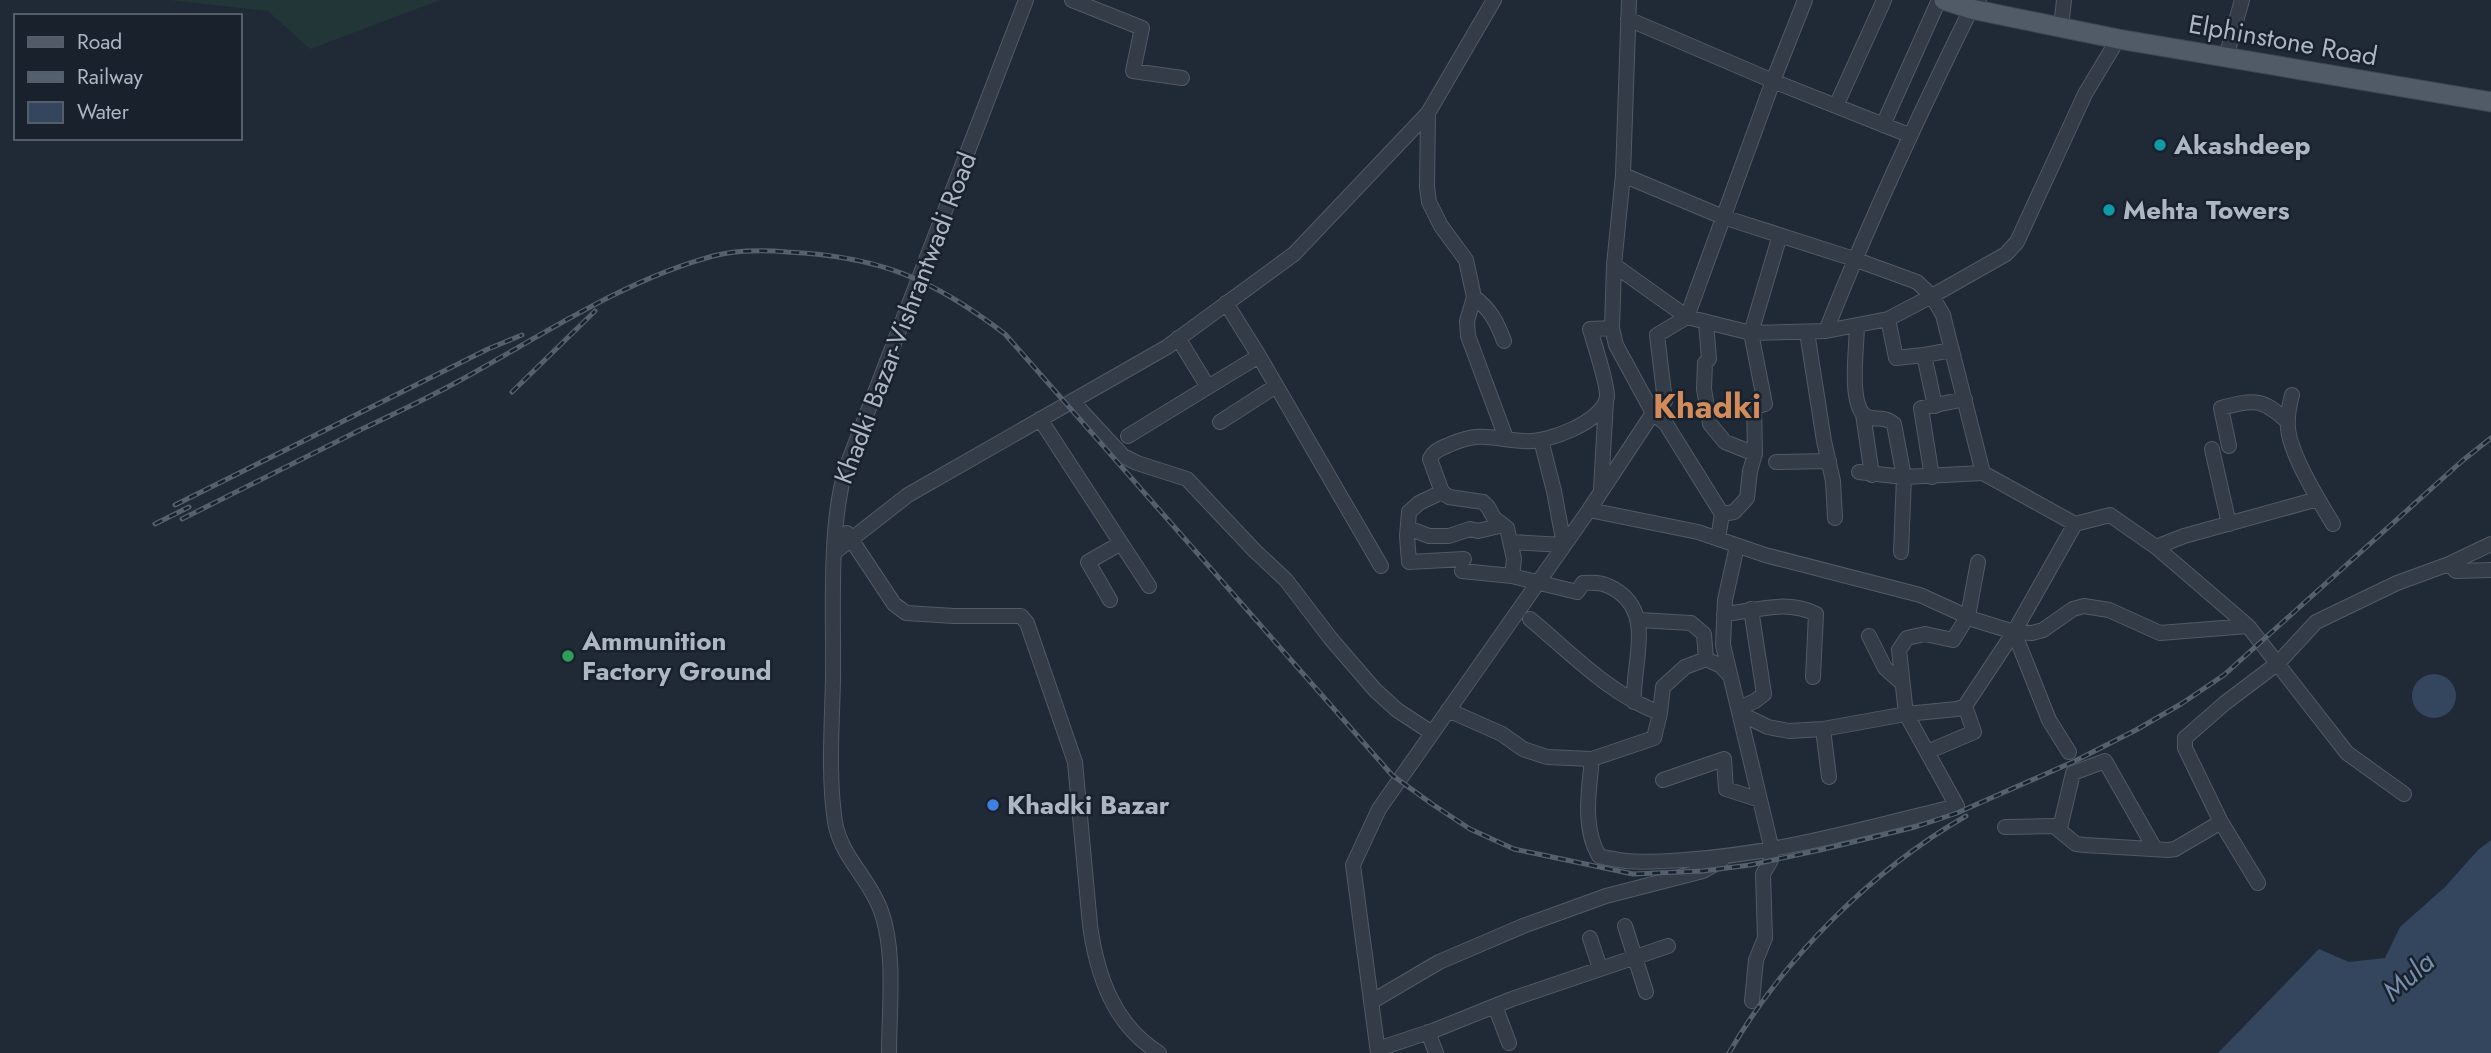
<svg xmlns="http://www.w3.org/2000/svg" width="2491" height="1053" font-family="Jost,sans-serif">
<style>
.green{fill:#223638}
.water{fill:#33465e}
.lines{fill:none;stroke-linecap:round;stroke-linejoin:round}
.minor-casing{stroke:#515a65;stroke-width:16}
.major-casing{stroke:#3d4551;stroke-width:21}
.minor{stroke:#333c47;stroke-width:14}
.major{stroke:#515b67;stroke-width:19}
.rail-casing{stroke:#55606e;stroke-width:5}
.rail{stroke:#19212c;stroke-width:2.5;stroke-dasharray:8;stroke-linecap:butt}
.culture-dot{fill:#0f9aa8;stroke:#19212c;stroke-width:2.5}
.leisure-dot{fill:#2e9e5b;stroke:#19212c;stroke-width:2.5}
.shop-dot{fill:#3f7fe0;stroke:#19212c;stroke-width:2.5}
.labels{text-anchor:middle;stroke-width:5;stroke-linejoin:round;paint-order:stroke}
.street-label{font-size:26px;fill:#adb7c4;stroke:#19212c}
.poi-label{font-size:26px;font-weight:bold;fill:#adb7c4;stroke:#19212c;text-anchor:start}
.water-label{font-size:28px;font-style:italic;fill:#758eac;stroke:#19212c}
.district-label{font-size:33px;font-weight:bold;fill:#d28b5b;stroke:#19212c}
</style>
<rect width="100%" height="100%" fill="#202a37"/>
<!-- green -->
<path class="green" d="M170,0H440L310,49L268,11Z"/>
<!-- water -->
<path class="water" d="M2412 696a22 22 0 1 1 44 0a22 22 0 1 1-44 0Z
M2491,840V1053H2218L2319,949L2349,962L2385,958L2400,927L2445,887L2478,850Z"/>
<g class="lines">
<!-- minor casing -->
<g class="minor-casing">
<path id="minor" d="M1072,0L1142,28L1133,71L1182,78
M1628,19L1773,81L1909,135
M2061,27L2064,0
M2118,39L2085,94L2017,242L2006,254L1932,296L1943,315L1948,335L1983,473L2075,524L2110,515L2156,547L2248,626L2347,753L2404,794
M2226,57L2242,0
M1836,106L1884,0
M1428,113L1427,187L1429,202L1441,226L1466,260L1474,297
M1883,125L1939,0
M1614,265L1687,317L1751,333L1826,331L1888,319L1932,296L1917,282L1854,259L1723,217L1623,175
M1888,319L1896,358L1924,355
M1706,322L1709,359L1705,363L1704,389L1710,424L1725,442L1755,454
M1857,325C1857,346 1849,398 1863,414C1872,423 1883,414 1894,424L1904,477L1901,552
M1826,331C1869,221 1919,115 1971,9L1979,0
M1807,332L1824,441L1833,481L1835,518
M1178,338L1208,387L1259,356L1226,303
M1504,341C1497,322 1490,309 1474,297L1467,321L1468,336L1506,438
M1259,356L1381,566
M2292,395C2289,406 2287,417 2288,428C2290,454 2319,501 2333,524
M1072,401L1123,456L1137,463L1187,479L1255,551L1286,580L1331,639L1375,690L1397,710L1432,733
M1935,406L1924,355L1952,350
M1863,414L1872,475
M1040,419L1149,586
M1220,422L1276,386
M1128,436L1208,387
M2229,446L2221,408C2255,399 2262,398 2288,422
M2212,449L2229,524
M1776,462L1829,461
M1859,472L1904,477L1983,473
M1932,477L1921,408L1965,399
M1601,489L1606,401
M1442,492L1419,503L1409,512L1407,536L1409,562L1464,559
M1589,510L1698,532L1765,555L1920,595L1975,620L2014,632L2032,633L2043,630L2073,609L2084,606L2109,610L2160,633L2248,626
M1722,514L1666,424L1653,413L1665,401L1657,335L1687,317L1773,81L1805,0
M1408,528L1429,536H1449L1470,529L1478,531L1503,525
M847,533L894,604L906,613L954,616H1021L1027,623L1075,762L1090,925C1097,976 1114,1025 1159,1053
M1718,539L1722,514L1734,512L1747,498L1750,471L1755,454L1754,407L1765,404L1751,333L1780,235
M1511,542L1564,545L1554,491L1541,440
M1737,546L1725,600L1723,645L1772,850L1771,860L1763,874L1765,938L1756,960L1752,1001
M2156,547L2184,536L2318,499
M835,552L908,495L1167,347L1294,254L1428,113L1494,0
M2449,564L2456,571L2491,570
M1462,571L1512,576L1577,592L1583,583C1598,582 1606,583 1619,592C1654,617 1632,665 1634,702
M1512,576L1514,559L1507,528L1494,518L1488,507L1483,502L1449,497L1442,492L1430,459C1434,450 1442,448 1451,444C1483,430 1494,440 1525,441C1547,443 1603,422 1607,397C1608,384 1594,344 1590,329L1612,328
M1110,600L1088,562L1121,543
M1724,614C1755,611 1786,599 1816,614L1813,677
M1530,619C1570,652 1610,695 1660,713
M1639,620L1691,623L1704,634L1706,659
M2014,632L2049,720L2069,752
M1869,636L1885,668L1902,683
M1739,708L1755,701L1764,694L1751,609
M1448,710L1502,734L1523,749L1547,757L1592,759C1589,790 1582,827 1599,856C1627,864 1654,862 1684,860C1777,854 1867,828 1957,806L1906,714L1899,650L1907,638L1925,634L1953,640L1968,616L1978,562
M1741,714L1768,727L1789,731L1823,729L1906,714L1957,709L1965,706L2014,632L2075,524
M1823,729L1829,777
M1927,752L1974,732L1965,706
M1592,759L1654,738L1660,713L1663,687L1685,667L1706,659L1721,666L1730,676
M1663,780L1724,759L1726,789L1760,800
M2221,822L2258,883
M2005,827L2054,826L2076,844L2085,845L2168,850L2175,849L2221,822L2185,748V738L2225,703L2278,663L2316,622L2397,583L2449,564L2491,544
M2060,828L2073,773L2105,761L2155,849
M1625,926L1646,992
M1590,938L1600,968
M1371,1002L1439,962L1523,926L1606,896L1703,871L1722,860
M1495,1006L1509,1043
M1428,1032L1436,1053
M1378,1049L1435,1030L1512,999L1668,946
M889,1053C889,1009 896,952 881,911C870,879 841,857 835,822C828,775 832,726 833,679C834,615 828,528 846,468L1026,0
M1378,1053L1353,865L1379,809L1589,510L1653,413L1616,345L1612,328L1614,265L1623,175L1629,0"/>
</g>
<!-- major casing -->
<g class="major-casing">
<path id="major" d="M1944,0L1971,9L2118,39L2491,102"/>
</g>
<!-- minor -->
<use href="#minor" class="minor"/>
<!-- major -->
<use href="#major" class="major"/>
<!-- rail casing -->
<g class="rail-casing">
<path id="rail" d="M512,392L595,311
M175,505L488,349L522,335
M182,519C242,489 302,459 362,429C394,414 426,399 457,382C540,337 621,281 713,256C736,250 764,250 787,252C879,256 933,279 1005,334L1392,775L1432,804L1470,829L1514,849L1633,874L1703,871L1750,865L1820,850L1915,827L1957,813L2075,761L2136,730L2181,704L2224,675L2462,461L2491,438
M155,524L189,507
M1729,1053C1783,959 1872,870 1966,816"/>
</g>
<!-- rail -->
<use href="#rail" class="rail"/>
</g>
<!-- markers -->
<g class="culture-dot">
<circle cx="2160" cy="145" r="7"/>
<circle cx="2109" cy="210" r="7"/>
</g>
<circle class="leisure-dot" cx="568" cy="656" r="7"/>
<circle class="shop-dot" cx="993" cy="805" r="7"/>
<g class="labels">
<!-- street labels -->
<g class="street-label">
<text transform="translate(2283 40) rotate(10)" y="9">Elphinstone Road</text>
<text transform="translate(905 318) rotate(-69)" y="9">Khadki Bazar-Vishrantwadi Road</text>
</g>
<!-- poi labels -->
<g class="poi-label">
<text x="2174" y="154">Akashdeep</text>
<text x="2123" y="219">Mehta Towers</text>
<text x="582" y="650">Ammunition<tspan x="582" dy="30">Factory Ground</tspan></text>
<text x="1007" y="814">Khadki Bazar</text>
</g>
<!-- water labels -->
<g class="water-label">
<text transform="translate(2408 976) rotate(-41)" y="10">Mula</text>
</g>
<!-- district labels -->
<g class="district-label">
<text x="1707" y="418">Khadki</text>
</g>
</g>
<!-- legend -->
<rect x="14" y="14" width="228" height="126" fill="#19212c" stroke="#545d69" stroke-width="2"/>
<rect x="28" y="37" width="35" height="10" fill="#515b67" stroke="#545d69" stroke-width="2"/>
<text x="77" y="49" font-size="21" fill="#adb7c4">Road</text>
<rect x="28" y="72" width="35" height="10" fill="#55606e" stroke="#545d69" stroke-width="2"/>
<text x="77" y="84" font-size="21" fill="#adb7c4">Railway</text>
<rect x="28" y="102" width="35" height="21" fill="#33465e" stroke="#545d69" stroke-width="2"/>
<text x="77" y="119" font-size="21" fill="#adb7c4">Water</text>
</svg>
